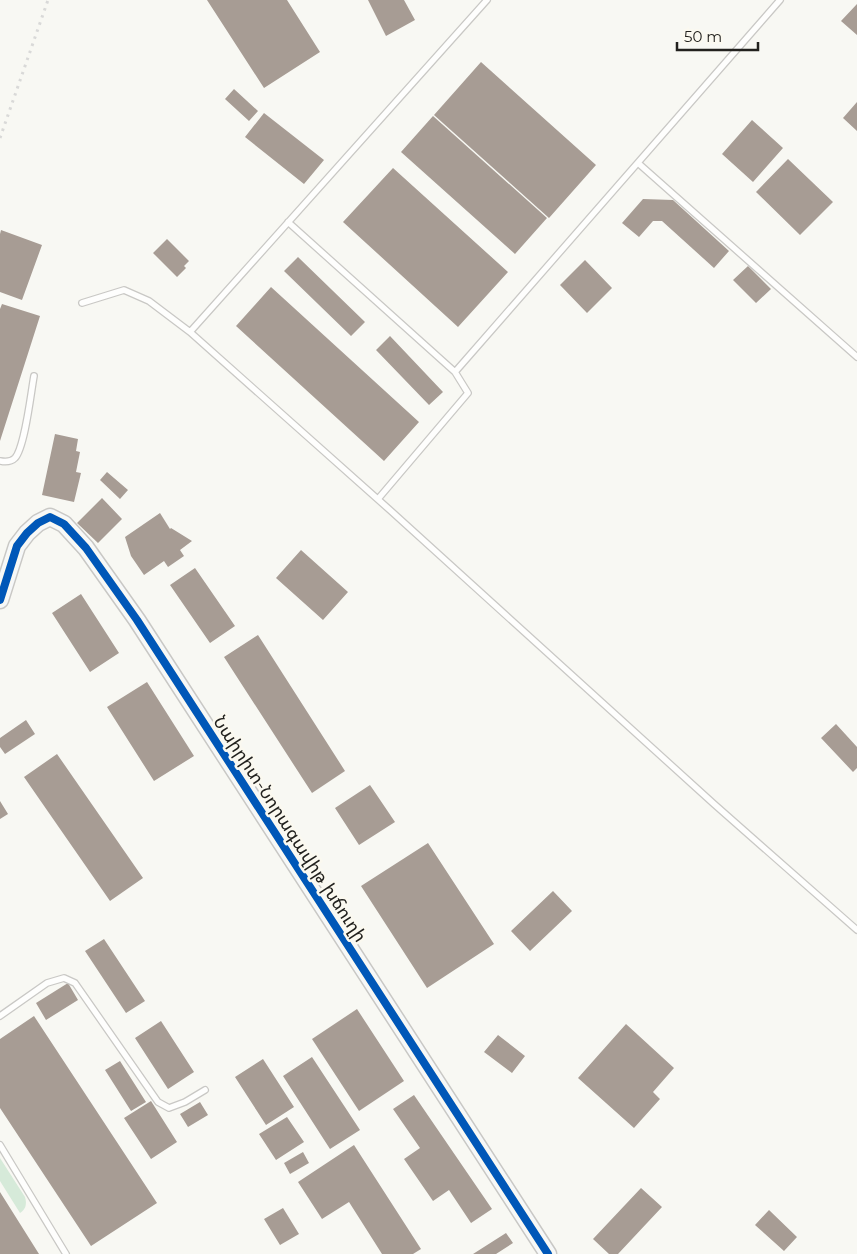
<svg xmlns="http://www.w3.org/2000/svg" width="857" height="1254" font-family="Montserrat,'Noto Sans Armenian',sans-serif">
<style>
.green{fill:#d6ead9}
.building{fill:#a79c94}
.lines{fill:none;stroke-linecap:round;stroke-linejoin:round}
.lane-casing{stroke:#c9c8c5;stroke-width:8}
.secondary-casing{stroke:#c9c8c5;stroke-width:19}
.lane{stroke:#fefefd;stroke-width:5.5}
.secondary{stroke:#f6f8f9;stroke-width:16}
.rail{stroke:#d9d9d8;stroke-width:3;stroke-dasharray:2.5 5;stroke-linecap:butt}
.cycleway-casing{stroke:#fbf9f0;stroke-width:11}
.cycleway{stroke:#0057b8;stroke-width:8}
.labels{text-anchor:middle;stroke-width:5;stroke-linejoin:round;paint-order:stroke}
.street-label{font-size:18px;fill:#22211e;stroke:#fbf9f0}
</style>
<rect width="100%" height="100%" fill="#f8f8f3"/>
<!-- green -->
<path class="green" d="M0,1158L25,1197C27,1204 26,1209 20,1213L0,1181Z"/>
<!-- building -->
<path class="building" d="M207,0H287L320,52L264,88Z
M368,0H404L415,20L386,36Z
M857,4V35L841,21Z
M481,62L596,165L549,218L434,115Z
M234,89L258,111L249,121L225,99Z
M857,102V131L843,118Z
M264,113L324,160L304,184L245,137Z
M433,116L547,218L515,254L401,152Z
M752,120L783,148L753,182L722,154Z
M788,159L833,202L800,235L756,192Z
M393,168L508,272L458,327L343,222Z
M643,199L673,200L729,251L714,268L662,221H653L639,237L622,223Z
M1,230L42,245L22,300L0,292V234Z
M167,239L189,261L184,266L186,268L177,277L153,253Z
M298,257L365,322L351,336L284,271Z
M585,260L612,288L587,313L560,285Z
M748,266L771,289L756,303L733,280Z
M271,287L419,422L384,461L236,326Z
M2,304L40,316L0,441V309Z
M390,336L443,392L429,405L376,350Z
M55,434L78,439L76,451L80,452L76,472L81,473L74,502L42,495Z
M107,472L128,490L120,499L100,480Z
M102,498L122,519L98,543L77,523Z
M160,513L170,529L171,528L192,541L180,550L184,556L168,567L164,561L144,575L131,556L125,537Z
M301,550L348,592L323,620L276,578Z
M195,568L235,626L210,643L170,585Z
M81,594L119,653L90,672L52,613Z
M258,635L345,771L312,793L224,657Z
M147,682L194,756L154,781L107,707Z
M26,720L35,734L5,754L0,747V738Z
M836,724L857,747V768L853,772L821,738Z
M57,754L143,878L110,901L24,777Z
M370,785L395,822L359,845L335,808Z
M0,801L8,814L0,819Z
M428,843L494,944L427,988L361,886Z
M553,891L572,911L530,951L511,931Z
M104,939L145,1001L126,1013L85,951Z
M68,983L78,1000L46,1020L36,1003Z
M357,1009L404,1081L359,1111L312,1039Z
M34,1016L157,1203L91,1246L0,1108V1039Z
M161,1021L194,1072L168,1089L135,1038Z
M626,1024L674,1068L653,1092L660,1099L634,1128L578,1078Z
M498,1035L525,1056L512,1073L484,1052Z
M312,1057L360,1130L330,1149L283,1076Z
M263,1059L294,1107L266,1125L235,1077Z
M120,1061L146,1102L131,1111L105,1070Z
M414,1095L492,1209L471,1223L449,1190L433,1201L404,1159L420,1148L393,1109Z
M151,1101L177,1142L151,1159L124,1118Z
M200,1102L208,1115L188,1127L180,1114Z
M287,1117L304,1142L276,1160L259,1134Z
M354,1145L421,1249L413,1254H382L349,1202L322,1219L298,1182Z
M303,1152L309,1163L290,1174L284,1163Z
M641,1188L662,1207L618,1254H609L593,1239Z
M0,1192L39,1254H0Z
M283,1208L299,1234L280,1245L264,1219Z
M769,1210L797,1237L784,1251L755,1225Z
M506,1233L513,1243L496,1254H473Z"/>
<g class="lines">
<!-- lane casing -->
<g class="lane-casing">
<path id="lane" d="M638,163L857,357
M288,222L455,372L468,393L378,499
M82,303L124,290L149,301L190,332L391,511L714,804L857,930
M190,332L487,0
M455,372L780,0
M0,461C5,462 11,462 15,458C25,447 31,392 34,376
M0,1016L47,983L64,978L75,983L158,1102L169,1108L185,1102L205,1090
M0,1145L66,1254"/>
</g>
<!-- secondary casing -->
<g class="secondary-casing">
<path id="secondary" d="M0,600L17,546L27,533L38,523L50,517L64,524L86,548L137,620L548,1254"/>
</g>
<!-- lane -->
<use href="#lane" class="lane"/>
<!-- secondary -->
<use href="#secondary" class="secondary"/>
<!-- rail -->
<path class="rail" d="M0,138L48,0"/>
<!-- cycleway casing -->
<g class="cycleway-casing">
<path id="cycleway" d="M0,600L17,546L27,533L38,523L50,517L64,524L86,548L137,620L548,1254"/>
</g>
<!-- cycleway -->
<use href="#cycleway" class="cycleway"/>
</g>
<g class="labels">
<!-- street labels -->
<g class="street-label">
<text transform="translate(290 829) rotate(57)" y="6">Նաիրիտ-Նորագավիթ խճուղի</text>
</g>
</g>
<!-- scale -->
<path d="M677 42v8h81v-8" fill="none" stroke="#22211e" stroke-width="2.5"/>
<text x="684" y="42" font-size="15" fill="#22211e" stroke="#fbf9f0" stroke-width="4" paint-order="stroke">50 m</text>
</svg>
